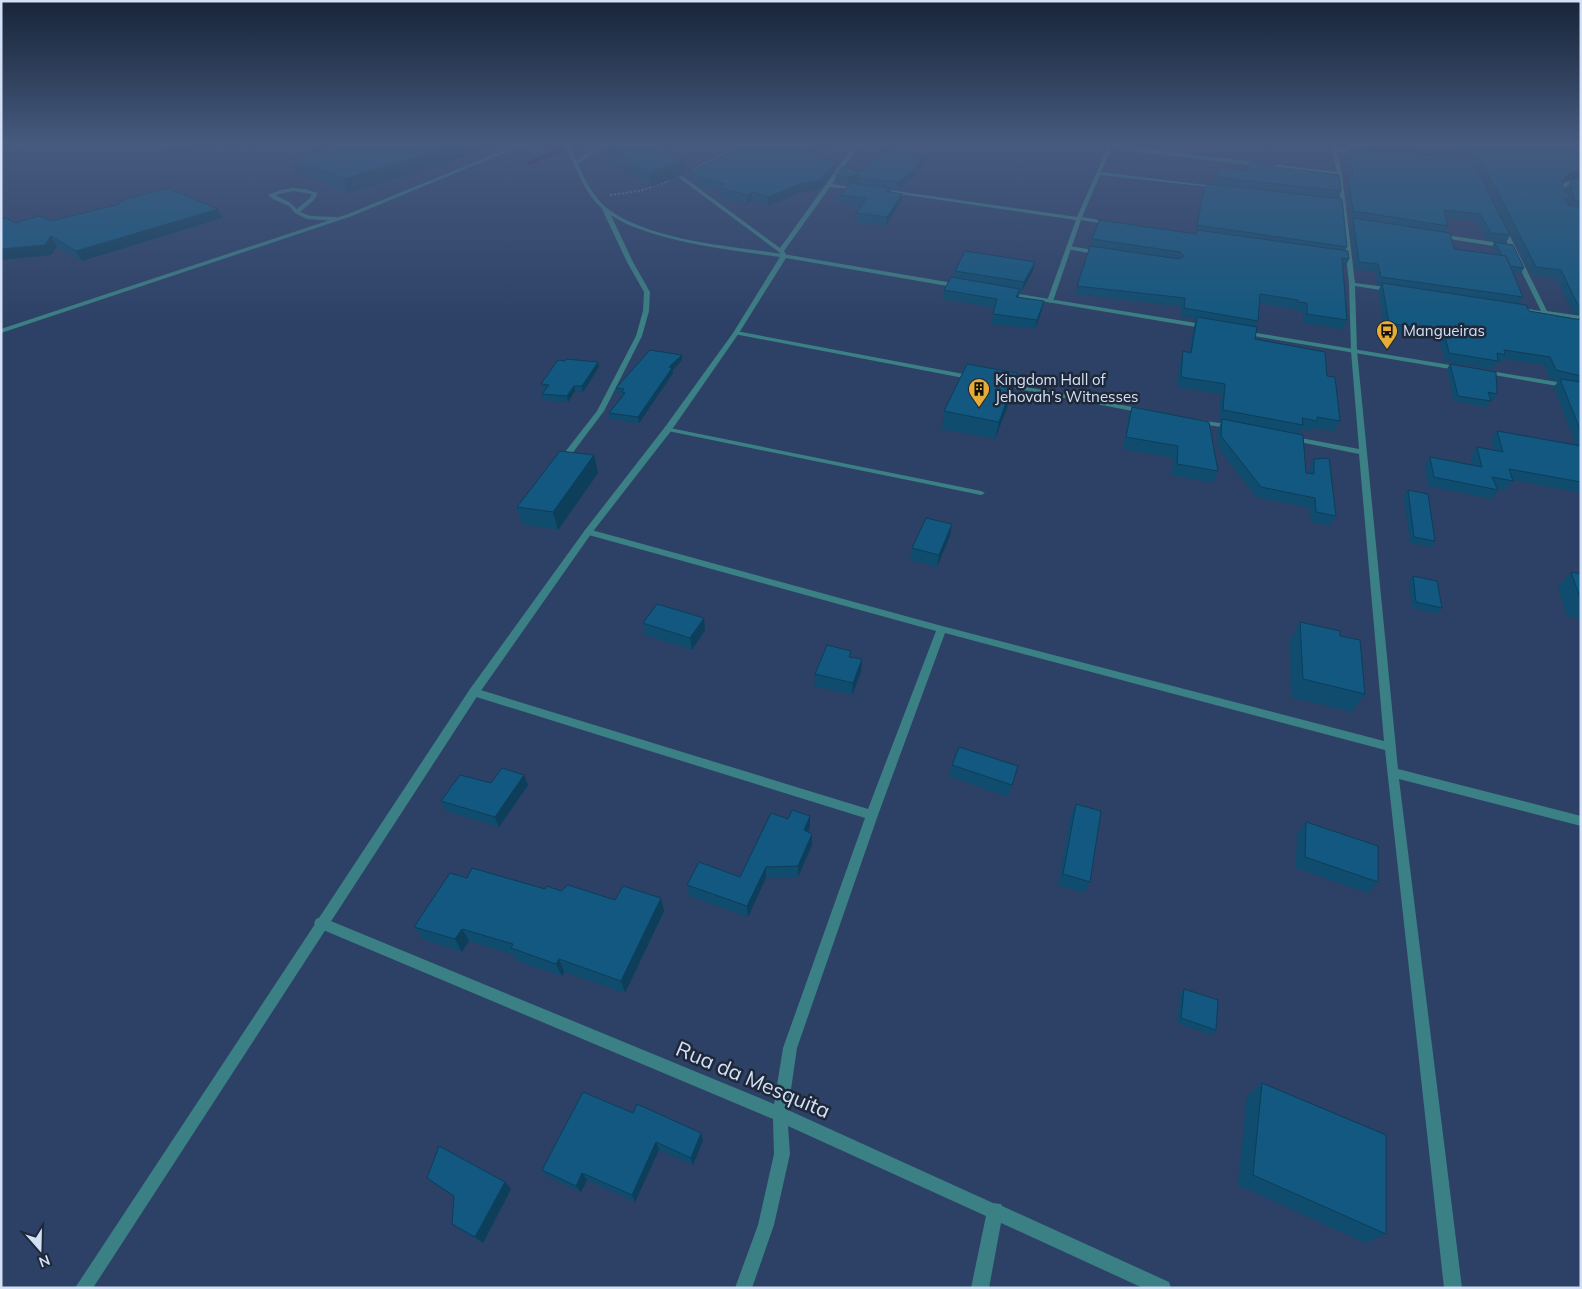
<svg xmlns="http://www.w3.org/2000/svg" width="1582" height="1289" font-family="Mulish,sans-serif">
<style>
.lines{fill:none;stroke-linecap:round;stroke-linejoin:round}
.stream{stroke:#40054b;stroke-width:4}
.path{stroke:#697b9a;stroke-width:2;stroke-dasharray:2 2;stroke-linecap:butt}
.service{fill:#3b8084;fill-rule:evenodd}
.minor{fill:#3b8084;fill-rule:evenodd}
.tertiary{fill:#3b8084;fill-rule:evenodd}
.wall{fill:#0f4c6e;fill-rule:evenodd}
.shaded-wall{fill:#0d3e5a}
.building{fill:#125880;stroke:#0d3e5a}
.labels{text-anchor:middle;stroke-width:5;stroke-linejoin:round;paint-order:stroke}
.far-poi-label{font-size:15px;fill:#d3e0f6;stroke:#1e2838;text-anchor:start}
.near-street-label{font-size:21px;fill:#d3e0f6;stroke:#1e2838}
</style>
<rect width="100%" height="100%" fill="#2c4165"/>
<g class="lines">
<!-- stream -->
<path class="stream" d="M529,163L576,144"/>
<!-- path -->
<path class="path" d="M693,170L744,144
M610,195L640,191L669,181"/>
<!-- service -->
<path class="service" d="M293,188L304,189L318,193L314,200L300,212L310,216L336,217L339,219L336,221L307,219L295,213L289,206L273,199L268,195L280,190ZM293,191L312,194L310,198L297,209L289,202L275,195Z
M605,207L608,209L633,262L650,292L649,311L642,336L604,411L565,463H562L558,461L597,411L636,336L643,311L644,292L627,262L602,209Z
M1069,246L1100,251L1103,253L1100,255L1067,249L1066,248Z"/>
<!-- minor -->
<path class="minor" d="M21,144H29L1,152V150Z
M519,144H526L352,216L1,333V329L348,214Z
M600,144H606L578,164H574V162Z
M855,144H860L832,184L862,189L860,190L830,187L784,251L787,256L784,258L779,252L678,177L682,176L780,248Z
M1109,144L1337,172L1332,151L1331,150V144H1335L1336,149L1363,151L1361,153L1337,152L1342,174L1355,283L1393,288L1396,290L1393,292L1355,286L1357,351L1398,769L1581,816V826L1399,779L1462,1288H1444L1385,750L945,633L878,815L797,1048L788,1110L993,1203L1001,1204L1002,1206L1169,1282L1171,1288H1143L1001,1223L989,1288H971L986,1216L788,1126L790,1154L774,1225L752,1288H735L758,1225L774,1154L773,1119L316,927L314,923L316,919L321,917L326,919L774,1104L783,1048L865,818L470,695L469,692L470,689L474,688L868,809L936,631L585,534L584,532L585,530L588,529L942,626L1384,741L1359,454L1290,440L1286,438L1290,436L1359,449L1351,351L1349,284L1338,175L1111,149L1101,172L1221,187L1219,188L1100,175L1082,217L1115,223L1112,225L1081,220L1053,301L1050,303L1047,301L1076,220L886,192L889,190L1077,217Z
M1581,179V182L1570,184L1564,189L1567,197L1562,198L1559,188L1566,182Z
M1502,224L1505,226L1547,311L1581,316V320L1514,310V308L1516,307L1541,311L1499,226Z
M1439,234L1506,244L1509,246L1506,248L1437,237L1436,236Z
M736,331L974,376L978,378L974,380L734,334L733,333Z
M1000,382L1143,409L1147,411L1143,413L1003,386L999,384Z
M1194,419L1232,425L1236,427L1232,429L1197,423L1193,421Z
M665,427L981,491L985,493L981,495L668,431L664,429Z"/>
<!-- tertiary -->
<path class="tertiary" d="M565,144H569C579,166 589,194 608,209C651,241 731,246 783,254C842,264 900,274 959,284L962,286L959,288L786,258L739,333L671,431L591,534L478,695L93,1288H75L470,689L585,530L665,427L733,333L780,257C732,250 641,241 604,210C584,194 575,166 565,144Z
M1007,292L1208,325L1211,327L1208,329L1005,295L1004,294Z
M1244,331L1462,367L1465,369L1462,371L1242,334L1241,333Z
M1484,370L1581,386V390L1482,373L1481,372Z"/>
</g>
<!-- wall -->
<path class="wall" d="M157,144H243L226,149L217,145L177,155Z
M343,144H494L495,147L348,193L297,171L292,158Z
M749,144H829L809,152L799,150L835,171L821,189L799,193L768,206L752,201L747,204L719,197V191L701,187L691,180L690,172Z
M1346,144H1581V493L1513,480V481L1506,490L1497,488L1498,490L1492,499L1428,486L1425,466L1430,457L1473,465L1471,456L1477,447L1494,450L1491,440L1497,431L1576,445L1554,387L1558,381L1550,379L1544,365L1503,359L1500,363L1497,362L1492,369L1445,361L1439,340L1385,331L1378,291L1381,285L1377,284L1375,272L1355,269L1350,225L1353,219L1350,218L1345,183L1348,176L1349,177L1347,155L1350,149H1352L1346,148ZM1471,162L1472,163L1479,169L1531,274L1556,278L1573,313L1581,315L1578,319L1529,311L1519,304L1523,297L1512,272L1521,273L1524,268L1494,242L1492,247L1496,255L1454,249L1445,232L1448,226L1446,218L1476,221L1487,240L1506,243L1510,235ZM1575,179L1570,183L1566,190L1569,205L1567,204L1562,183L1566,180Z
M610,148L684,173L652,187L612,161Z
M1250,162L1275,167L1341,191L1338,198L1212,183L1214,177L1247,171Z
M924,164L917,171L916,174L898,190L891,189V192L901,202L886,226L855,222L856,213L861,206L840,203V195L850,183L835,182L836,175Z
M1204,189L1347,247L1345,251L1349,259L1345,268H1343L1347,320L1343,329L1303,323V312L1295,311L1294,309L1259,303L1258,321L1255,327V339L1327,376L1340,421L1334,431L1314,428L1312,431L1301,429L1299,434L1306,473H1309V469L1314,459L1336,516L1330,526L1311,522L1310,508L1256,497L1217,446L1218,429L1222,421H1219L1221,394L1177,387L1180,361L1183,351L1189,352L1194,327L1196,319L1181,317L1182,307L1075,294L1092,239L1195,234L1202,195Z
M116,202L222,218L82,261L57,247L51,255L1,260V219L15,223L51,221L117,204Z
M1035,262L1033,271L1022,291H1020L1019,297L1042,310L1035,329L991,324L995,308L943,299L944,290L954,278L955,271Z
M682,360L673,370V373L639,423L610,419L609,413L622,396V394H616V388Z
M1450,364L1497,394L1494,400L1490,399L1491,401L1487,407L1454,401L1447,369Z
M599,367L583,392L575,391L568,402L543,400L542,394L545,390H542L541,384Z
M1014,390L995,439L942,429L944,411Z
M1132,407L1218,471L1213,483L1172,475L1173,458L1123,449L1128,419Z
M594,455L598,473L558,530L522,524L517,507Z
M1408,490L1435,541L1431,547L1410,543L1404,496Z
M950,536L937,567L910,560L912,548Z
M1571,572L1581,574V619L1567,616L1558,587Z
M1413,576L1442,608L1437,614L1412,608L1409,582Z
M1300,622L1340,636L1365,694L1352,712L1291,697L1290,640Z
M643,623L705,630L692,650L645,635Z
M851,657L862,659L861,672L852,695L814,686L815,674Z
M952,765L1018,766L1008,797L949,776Z
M491,783L528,785L499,827L446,811L441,801Z
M1076,804L1090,882L1084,893L1058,885L1071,815Z
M810,816V827L808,832L812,845L798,877L766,878L748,917L689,896L687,885L740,877L788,819Z
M1306,822L1378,882L1368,893L1296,868L1297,834Z
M545,889L561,891L615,900L664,911L625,993L564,972L562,976L517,961L514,955L469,941L462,952L423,939L414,927Z
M1184,989L1216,1030L1212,1035L1177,1023L1180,994Z
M1262,1083L1386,1234L1365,1243L1238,1185L1247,1096Z
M633,1113L703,1140L693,1165L659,1150L635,1202L587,1180L581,1192L548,1177L542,1170Z
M427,1178L505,1182L511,1189L483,1243L460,1230L452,1224L454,1197L436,1185Z"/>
<!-- shaded-wall -->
<path class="shaded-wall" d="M172,144H217V145L177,155Z
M224,144H243L226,149Z
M459,144H494L495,147L348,193L344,179Z
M809,144H829L809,152Z
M924,157V164L917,171L916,174L898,190V182Z
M683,160L684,173L652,187L650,173Z
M835,162V171L821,189L799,193L768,206V197Z
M1581,171V178L1566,180L1558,188L1562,181L1570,173Z
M859,175L856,178V182L848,184V177Z
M752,192V201L747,204V195Z
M902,194L901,202L886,226L887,217Z
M218,209L222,218L82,261L76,251Z
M51,236L57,247L51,255L1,260V249Z
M1035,262L1033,271L1022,291L1024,282Z
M1044,301L1042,310L1035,329L1037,320Z
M682,355V360L673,370V373L639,423L638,417L669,367Z
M598,362L599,367L583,392L582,386Z
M1017,373L1014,390L995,439L999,422Z
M574,386L575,391L568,402L567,396Z
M594,455L598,473L558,530L553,512Z
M952,524L950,536L937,567L939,555Z
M704,618L705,630L692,650L690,638Z
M862,659L861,672L852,695L853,683Z
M524,775L528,785L499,827L495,817Z
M810,816V827L804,842V830Z
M812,834V845L798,877V866Z
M766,867V878L748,917L747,906Z
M661,898L664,911L625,993L621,981Z
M462,929L469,941L462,952L455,939Z
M559,959L564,972L562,976L556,964Z
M701,1133L703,1140L693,1165L691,1158Z
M656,1142L659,1150L635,1202L632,1195Z
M582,1173L587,1180L581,1192L576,1186Z
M505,1182L511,1189L483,1243L475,1237Z"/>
<!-- building -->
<path class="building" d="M343,144H459L344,179L292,158Z
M621,144H655L683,160L650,173L610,148Z
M749,144H787L799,147L796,149L835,162L821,180L799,184L768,197L752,192L747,195L719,188L726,184L700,178L690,172Z
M1378,144H1581V171L1570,173L1562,181L1567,204L1581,208V305H1578L1561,270L1536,267L1482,162L1476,156L1460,152Z
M1350,149L1459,158L1469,161L1475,166L1510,235L1491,233L1480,214L1444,210L1448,226L1353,211L1348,176L1353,177Z
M881,151L924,157L915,166L917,167L898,182L856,178L859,175L848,177L836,175L842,166L861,172Z
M1250,162L1276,165L1275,167L1339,175L1341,191L1214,177L1222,167L1248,171Z
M1581,177V202L1574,200L1570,183L1575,179Z
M851,183L891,188L886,191L902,194L887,217L856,213L867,198L840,195Z
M1209,184L1342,199L1347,247L1197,225L1204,189Z
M167,188L218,209L76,251L51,236L45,245L1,249V219L6,218L15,223L39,216L51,221L120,204L116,202Z
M1353,218L1450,233L1454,249L1506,256L1523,297L1381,277L1378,264L1359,262Z
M1099,220L1196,234L1197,230L1348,251L1349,259L1342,258L1347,320L1307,314V303L1298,302V300L1260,294L1258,321L1184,308L1185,298L1077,286L1090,246L1179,259L1184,256L1180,252L1092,239Z
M1494,242L1513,245L1524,268L1510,266L1506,256H1503Z
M965,251L1035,262L1024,282L955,271Z
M951,277L1020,289L1016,297L1044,301L1037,320L993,314L997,299L944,290Z
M1382,283L1526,305L1529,311L1581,320V376L1556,370L1550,357L1504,350L1505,355L1497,353L1498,361L1449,353L1444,332L1389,323Z
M1197,317L1257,327L1255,339L1325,352L1327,376L1335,377L1340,421L1317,417V421L1302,418L1303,425L1223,410L1225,384L1181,377L1183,351L1191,353Z
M650,350L682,355L669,367L672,368L638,417L609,413L625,393L622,392L624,389L616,388Z
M566,359L598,362L582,386H574L567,396L542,394L549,385L541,384L558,360L565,361Z
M967,364L1017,373L999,422L944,411Z
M1450,364L1496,372L1497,394L1488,392L1491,401L1458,396Z
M1560,379L1581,382V432Z
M1132,407L1209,422L1218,471L1177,464L1178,446L1126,437Z
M1222,419L1303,435L1306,473L1314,474V459L1329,458L1336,516L1316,512L1315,498L1261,487L1221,436Z
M1497,431L1581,446V482L1509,469L1513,481L1492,477L1498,490L1434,477L1430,457L1482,467L1477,447L1503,452Z
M560,451L594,455L553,512L517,507Z
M1408,490L1428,494L1435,541L1414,537Z
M926,518L952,524L939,555L912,548Z
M1571,572L1581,574V600Z
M1413,576L1437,581L1442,608L1416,602Z
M657,604L704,618L690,638L643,623Z
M1300,622L1340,631V636L1360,640L1365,694L1303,679Z
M827,645L851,651L849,657L862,659L853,683L815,674Z
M959,747L1018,766L1012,785L952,765Z
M502,768L524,775L495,817L441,801L460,775L491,783Z
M1076,804L1101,811L1090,882L1063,874Z
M792,810L810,816L804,830L812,834L798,866L766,867L747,906L687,885L699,862L740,877L771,813L788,819Z
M1306,822L1378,846V882L1305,857Z
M472,868L545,889L547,886L561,891L568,885L615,900L623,886L661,898L621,981L559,959L556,964L511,948L513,944L462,929L455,939L414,927L450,873L467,878Z
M1184,989L1218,1000L1216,1030L1181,1018Z
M1262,1083L1386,1135V1234L1253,1175Z
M583,1092L633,1113L637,1104L701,1133L691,1158L656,1142L632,1195L582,1173L576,1186L542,1170Z
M439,1146L505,1182L475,1237L452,1224L454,1196L427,1178Z"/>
<!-- sky -->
<linearGradient id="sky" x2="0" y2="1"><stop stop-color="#182438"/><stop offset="0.44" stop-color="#455a7e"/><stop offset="1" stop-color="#455a7e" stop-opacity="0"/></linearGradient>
<rect width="1582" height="325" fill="url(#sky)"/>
<!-- icons -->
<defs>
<g id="bus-pin" transform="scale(1.125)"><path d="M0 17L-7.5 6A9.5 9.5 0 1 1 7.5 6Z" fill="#e7ac36" stroke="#1e2838"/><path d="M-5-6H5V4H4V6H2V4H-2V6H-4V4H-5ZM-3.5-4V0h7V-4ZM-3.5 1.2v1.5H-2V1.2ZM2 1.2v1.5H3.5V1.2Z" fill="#111"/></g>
<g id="building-pin" transform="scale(1.125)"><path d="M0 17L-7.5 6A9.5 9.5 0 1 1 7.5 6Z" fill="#e7ac36" stroke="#1e2838"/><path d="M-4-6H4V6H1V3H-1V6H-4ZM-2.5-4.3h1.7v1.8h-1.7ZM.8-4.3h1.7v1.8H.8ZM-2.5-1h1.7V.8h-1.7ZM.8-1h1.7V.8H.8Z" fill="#111"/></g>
</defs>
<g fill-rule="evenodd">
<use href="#bus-pin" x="1387" y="331"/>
<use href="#building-pin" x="979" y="389"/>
</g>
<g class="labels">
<!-- far-poi labels -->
<g class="far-poi-label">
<text x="1403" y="336">Mangueiras</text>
<text x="995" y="385">Kingdom Hall of<tspan x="995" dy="17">Jehovah's Witnesses</tspan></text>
</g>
<!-- near-street labels -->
<g class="near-street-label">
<text transform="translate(753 1080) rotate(23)" y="7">Rua da Mesquita</text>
</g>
</g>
<!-- border -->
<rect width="1582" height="1289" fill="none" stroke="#d3e0f6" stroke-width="5"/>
<!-- north arrow -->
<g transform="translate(40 1249) rotate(160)" stroke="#1e2838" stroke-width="4" paint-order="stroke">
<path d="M0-4L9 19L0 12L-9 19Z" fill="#d3e0f6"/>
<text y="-8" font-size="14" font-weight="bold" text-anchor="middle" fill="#d3e0f6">N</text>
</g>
</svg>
